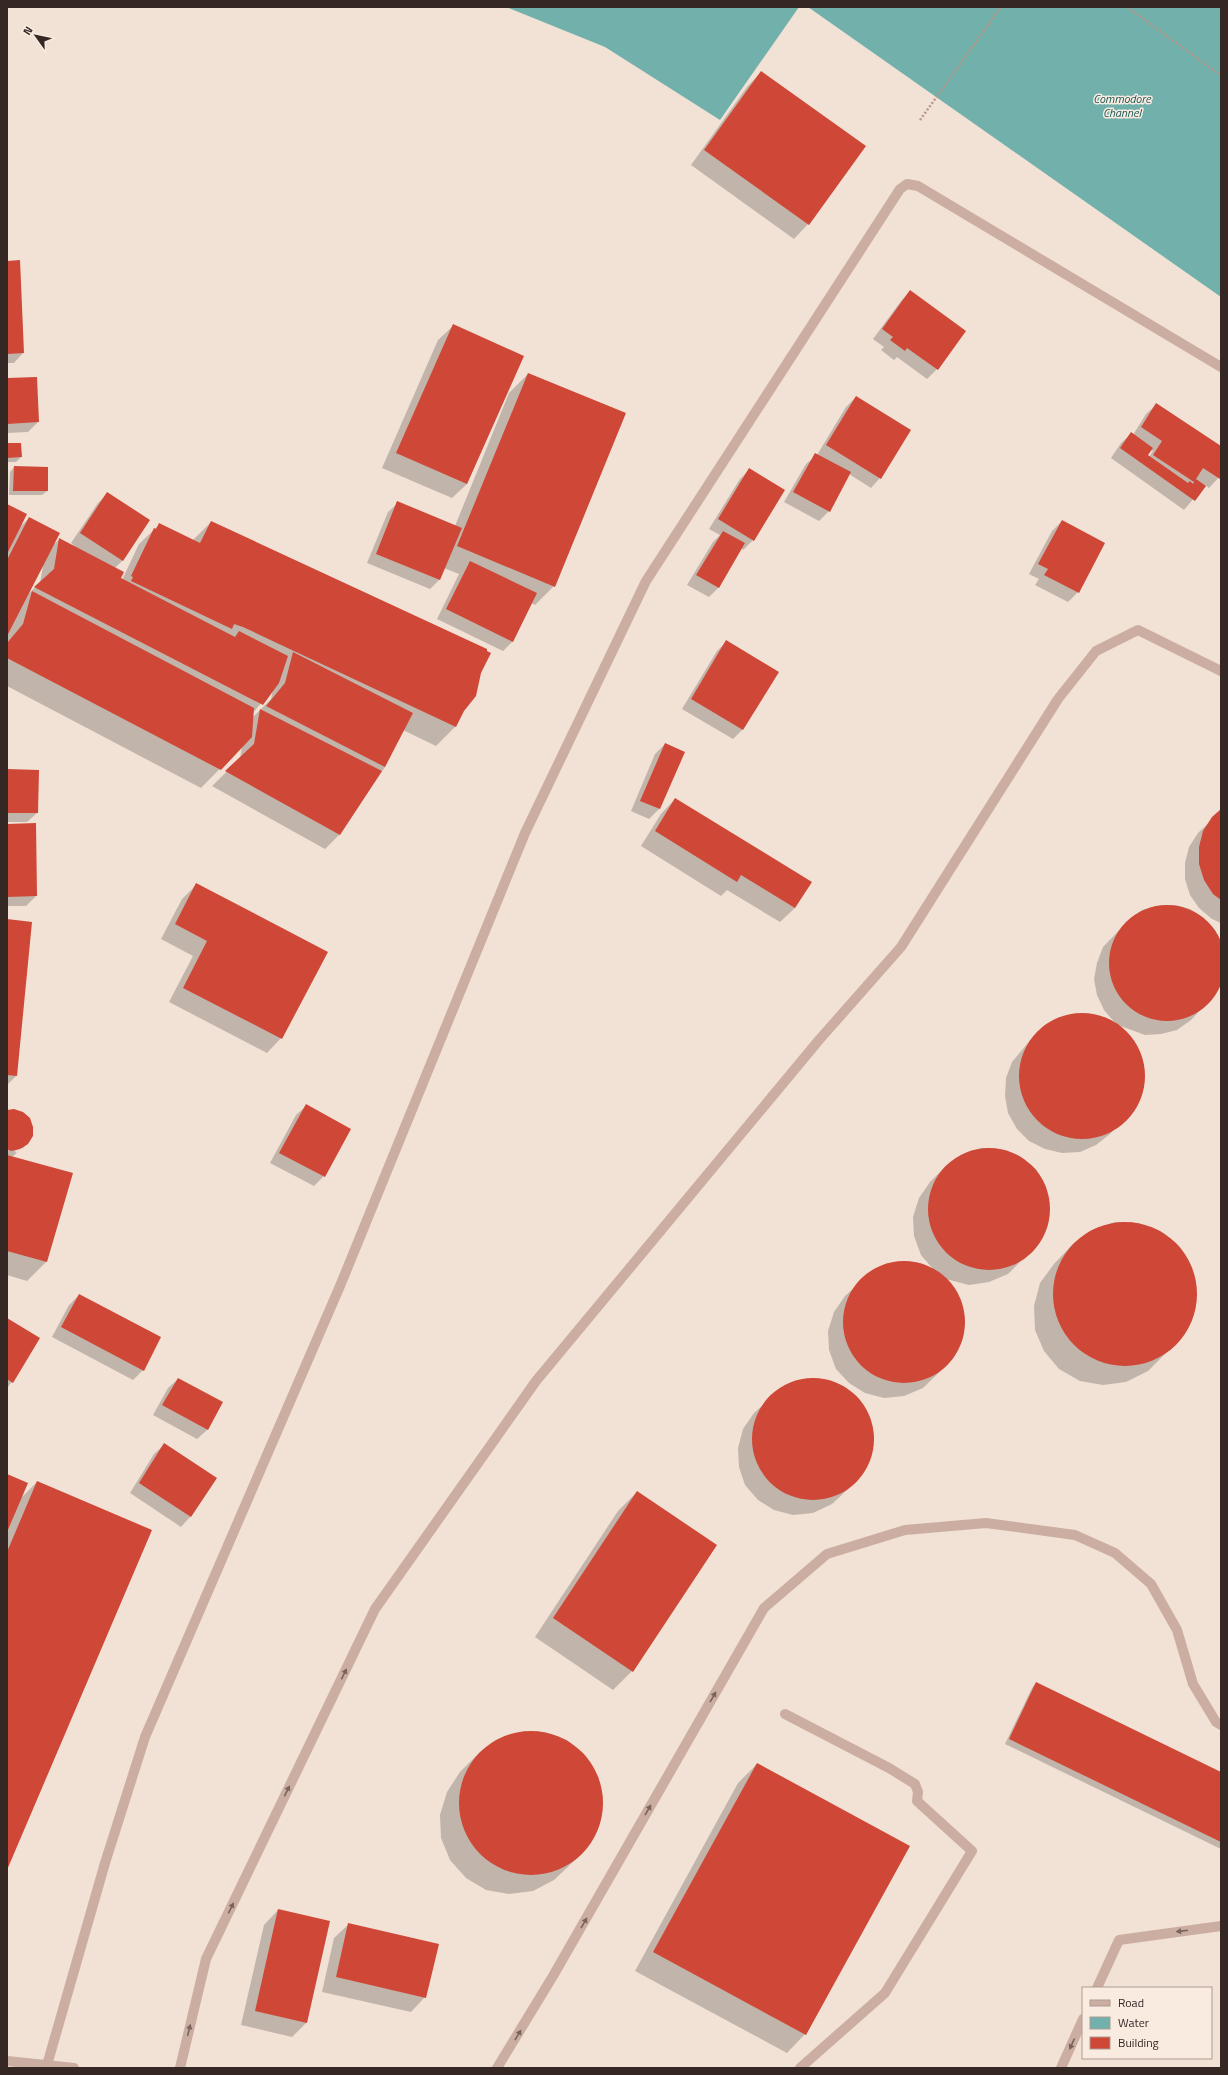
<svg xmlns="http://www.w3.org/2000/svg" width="1228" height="2075" font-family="'Titillium Web',sans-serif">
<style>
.water{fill:#72b1ab}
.shadow{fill:#0003;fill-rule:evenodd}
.building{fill:#cf4736}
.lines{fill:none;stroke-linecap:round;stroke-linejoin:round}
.path{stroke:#b6988b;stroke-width:2.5;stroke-dasharray:2 2;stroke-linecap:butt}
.lane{stroke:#cbaea1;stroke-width:10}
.street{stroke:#cbaea1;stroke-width:10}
.oneway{fill:#78645c}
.labels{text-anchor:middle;stroke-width:3;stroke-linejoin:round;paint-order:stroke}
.water-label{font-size:12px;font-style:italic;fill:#175854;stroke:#faebe1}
</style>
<rect width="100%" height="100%" fill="#f2e1d5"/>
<!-- water -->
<path class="water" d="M506,7H799L720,120L605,47Z
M808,7H1221V297Z"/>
<!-- shadow -->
<path class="shadow" d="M761,72L808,224L794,239L691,165L747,87Z
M7,262L23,353L14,363H7Z
M910,291L965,331L937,369L927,379L897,357L894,360L881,350L884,347L873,339L901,301Z
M453,326L523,356L467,484L452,498L382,468L438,340Z
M528,374L554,586L535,605L531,603L513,641L503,651L437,619L459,574L444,568L440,579L430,589L367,563L388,512L398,503L455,526L509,393Z
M7,379L38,422L28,432L7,433Z
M856,397L880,478L871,488L849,474L829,511L819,521L784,502L806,464L817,455L846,407Z
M1156,405L1221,447V475L1209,488L1205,485L1184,510L1111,458L1121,443L1131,434L1133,435L1146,414ZM1151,450L1153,451L1149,457L1147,456Z
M7,444L21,457L16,462H7Z
M14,467L47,491L42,495H9L10,472Z
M750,469L753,540L743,550L741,548L718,588L709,597L687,585L713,542L720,535L709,529L740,479Z
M108,493L149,520L122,561L115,568L119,578L122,580L139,544L159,525L192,541L211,522L463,710L455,727L436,746L403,730L385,767L340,834L325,849L212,786L240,759L242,746L201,788L7,686V505L19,528L29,518L53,545L59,540L79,550L71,543L98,503ZM43,566L40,583L28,594ZM273,689L271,699L252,718L253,713Z
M1062,521L1078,592L1068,602L1035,585L1039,579L1029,574L1052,531Z
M726,642L743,729L733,739L682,709L717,651Z
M665,744L684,752L659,809L649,819L631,811L655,754Z
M7,770L37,813L27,822H7Z
M675,799L811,882L795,908L780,922L727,890L721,896L641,846L661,814Z
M1221,811V923L1212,919L1199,908L1190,895L1185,879V863L1189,847L1198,833Z
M7,825L36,896L26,906H7Z
M197,884L281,1038L267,1053L169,1002L193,956L161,939L182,899Z
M1175,905L1190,909L1204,918L1215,930L1221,942V981L1216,993L1191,1020L1177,1030L1161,1034L1145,1035L1118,1025L1131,1038L1140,1054L1143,1071L1142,1089L1136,1105L1110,1134L1096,1145L1080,1152L1062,1153L1045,1149L1029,1141L1017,1129L1008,1113L1005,1096L1006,1078L1012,1062L1037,1032L1052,1021L1068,1015L1086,1014L1103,1017L1116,1024L1104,1010L1097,995L1094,979L1097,963L1103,947L1129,920L1142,910L1158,906Z
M7,920L16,1076L7,1085Z
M306,1106L349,1129L324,1176L314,1186L270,1163L296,1115Z
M7,1111L27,1144L22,1149V1147L15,1151L16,1153L20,1150L12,1157L71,1174L46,1262L27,1281L7,1275Z
M981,1148L1001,1149L1020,1156L1036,1169L1046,1186L1049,1206L1047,1226L1037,1245L1008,1274L989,1282L969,1285L946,1279L950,1283L961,1300L965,1320L962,1340L953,1359L923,1388L904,1396L884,1398L865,1393L849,1383L836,1369L829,1350L828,1331L834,1312L845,1296L876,1268L896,1262H916L933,1269L921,1255L914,1236L913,1217L919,1198L930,1182L945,1167L961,1155Z
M1115,1222L1139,1223L1160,1231L1179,1246L1191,1266L1196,1290L1193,1313L1183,1335L1167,1352L1148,1371L1126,1382L1103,1385L1080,1381L1059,1369L1044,1351L1035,1330L1034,1306L1040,1283L1054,1264L1073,1244L1092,1230Z
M79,1295L143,1370L133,1380L52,1337L69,1305Z
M7,1320L12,1382L7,1388Z
M178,1379L222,1403L207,1430L197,1439L153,1415L168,1388Z
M804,1379H825L844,1386L859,1399L870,1417L874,1437L871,1457L862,1475L847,1490L832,1504L813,1513L793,1515L774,1510L758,1500L745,1485L739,1467L738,1448L743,1429L754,1413L785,1385Z
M164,1445L216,1478L190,1517L181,1527L130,1493L154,1454Z
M7,1475L20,1499L37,1482L7,1868Z
M637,1492L632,1671L613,1690L535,1637L618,1511Z
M1036,1683L1221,1773V1849L1005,1744L1032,1688Z
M521,1732H545L567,1740L585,1755L597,1775L603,1798L600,1822L590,1843L574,1861L554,1880L533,1891L509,1894L486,1890L466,1878L450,1860L441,1838L440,1815L447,1792L460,1772L479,1753L499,1739Z
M757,1764L805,2034L787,2053L635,1971L738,1783Z
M278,1910L307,2022L292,2037L241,2025L264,1925Z
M349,1924L425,1997L411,2012L322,1992L334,1938Z"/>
<!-- building -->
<path class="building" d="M761,71L866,146L809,225L704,150Z
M20,260L24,353L7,354V261Z
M910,290L966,331L938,370L907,348L905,351L890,340L893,337L882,329Z
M453,324L524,356L467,484L396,453Z
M528,373L626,413L555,587L457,546Z
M37,377L39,422L7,424V378Z
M856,396L911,430L881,479L826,445Z
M1156,403L1221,446V477L1220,479L1203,468L1196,479L1206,486L1195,501L1120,448L1131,432L1153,448L1148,455L1188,483L1190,481L1193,484L1194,482L1153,455L1162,441L1141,427Z
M7,443H21L22,457L7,458Z
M815,453L851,472L830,512L793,492Z
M14,466L48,467V491H13Z
M749,468L785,490L754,541L718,519Z
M107,492L150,520L123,561L80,533Z
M397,501L462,528L440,580L376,554Z
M7,504L27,514L7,554Z
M29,517L60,533L7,636V560Z
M1062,520L1105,543L1079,593L1044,575L1048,569L1038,564Z
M211,521L487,649V651L491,653L481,673L476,696L464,711L456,727L243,627L234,624L232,629L131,581L133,577L131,576L154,528L156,529L159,523L200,543Z
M723,531L745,543L719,588L696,575Z
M59,538L124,572L121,578L235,637L239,631L288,656L279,683L263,705L34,587L54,569Z
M470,561L537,593L513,642L446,609Z
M32,591L254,708L252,737L221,770L7,658V643L23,624Z
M726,640L779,672L743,730L691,699Z
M293,652L413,713L385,767L266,706L285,683Z
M260,709L382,771L340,835L225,771L254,744Z
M665,743L685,752L660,809L640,801Z
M7,769L39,770L38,813H7Z
M675,798L812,882L795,908L741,875L737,882L655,831Z
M1221,809V900L1213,894L1204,880L1199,864V847L1203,831L1212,817Z
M36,823L37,896L7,897V824Z
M196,883L328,952L282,1039L183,988L207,941L175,924Z
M1109 963a58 58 0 1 1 116 0a58 58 0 1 1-116 0Z
M7,919L32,922L17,1076L7,1075Z
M1019 1076a63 63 0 1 1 126 0a63 63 0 1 1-126 0Z
M306,1104L351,1129L325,1177L279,1153Z
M14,1109L23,1112L30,1118L33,1127V1136L28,1144L20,1149L11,1151L7,1149V1110Z
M928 1209a61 61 0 1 1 122 0a61 61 0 1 1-122 0Z
M7,1155L73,1173L47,1262L7,1251Z
M1053 1294a72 72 0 1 1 144 0a72 72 0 1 1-144 0Z
M843 1322a61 61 0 1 1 122 0a61 61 0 1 1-122 0Z
M79,1294L161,1337L144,1371L61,1327Z
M7,1318L40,1338L13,1383L7,1379Z
M752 1439a61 61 0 1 1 122 0a61 61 0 1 1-122 0Z
M178,1378L223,1402L208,1430L162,1405Z
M164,1443L217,1478L191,1517L139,1483Z
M7,1474L28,1483L7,1532Z
M37,1481L152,1530L7,1870V1552Z
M637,1491L717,1545L633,1672L553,1618Z
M1036,1682L1221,1772V1842L1009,1739Z
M459 1803a72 72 0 1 1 144 0a72 72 0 1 1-144 0Z
M757,1763L910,1846L806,2035L653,1952Z
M278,1909L330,1921L307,2023L255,2011Z
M348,1923L439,1944L426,1998L336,1977Z"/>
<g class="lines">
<!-- path -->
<path class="path" d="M1127,7L1219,74
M920,120L1001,7"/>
<!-- lane -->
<path class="lane" d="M785,1714L889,1768L915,1784L918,1792L917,1801L972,1851L885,1993L800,2068
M1097,1988L1119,1940L1221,1926
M47,2065L105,1863L145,1737L340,1286L525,833L646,581L900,189L907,184L918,186L1221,367
M180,2068L206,1959L375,1609L536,1381L819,1040L901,947L1058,699L1096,651L1138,630L1221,671
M497,2068L553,1976L764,1608L827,1554L905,1530L986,1523L1075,1535L1115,1553L1151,1584L1177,1630L1193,1684L1216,1722L1221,1725
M1061,2068L1083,2019"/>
<!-- street -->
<path class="street" d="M7,2061L74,2068"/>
</g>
<!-- one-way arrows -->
<defs><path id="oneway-solid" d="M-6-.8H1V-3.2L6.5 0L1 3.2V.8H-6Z"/></defs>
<g class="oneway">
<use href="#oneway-solid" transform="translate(344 1674) rotate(-64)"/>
<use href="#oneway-solid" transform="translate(713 1697) rotate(-60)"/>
<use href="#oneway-solid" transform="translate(287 1791) rotate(-64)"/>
<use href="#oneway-solid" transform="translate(648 1810) rotate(-60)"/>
<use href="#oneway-solid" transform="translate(231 1908) rotate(-64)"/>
<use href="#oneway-solid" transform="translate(584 1923) rotate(-60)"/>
<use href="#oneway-solid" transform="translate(1182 1931) rotate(173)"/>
<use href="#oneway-solid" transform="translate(189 2030) rotate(-77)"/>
<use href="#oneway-solid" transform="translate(518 2035) rotate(-59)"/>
<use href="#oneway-solid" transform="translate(1072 2044) rotate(114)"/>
</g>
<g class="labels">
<!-- water labels -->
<g class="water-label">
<text x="1122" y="103">Commodore<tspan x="1122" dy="14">Channel</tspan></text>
</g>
</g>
<!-- border -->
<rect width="1228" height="2075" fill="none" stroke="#342724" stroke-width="16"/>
<!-- legend -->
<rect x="1082" y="1987" width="130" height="72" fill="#faebe1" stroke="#ab9d95"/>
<rect x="1090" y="2000" width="20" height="6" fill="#cbaea1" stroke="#ab9d95"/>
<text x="1118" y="2007" font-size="12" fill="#342724">Road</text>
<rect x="1090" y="2017" width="20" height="12" fill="#72b1ab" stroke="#ab9d95"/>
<text x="1118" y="2027" font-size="12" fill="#342724">Water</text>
<rect x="1090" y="2037" width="20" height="12" fill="#cf4736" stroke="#ab9d95"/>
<text x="1118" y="2047" font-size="12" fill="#342724">Building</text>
<!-- north arrow -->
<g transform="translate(36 36) rotate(303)" stroke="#faebe1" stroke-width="3" paint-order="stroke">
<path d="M0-3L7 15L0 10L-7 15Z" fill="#342724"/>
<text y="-6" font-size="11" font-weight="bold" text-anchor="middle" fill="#342724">N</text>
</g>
</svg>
